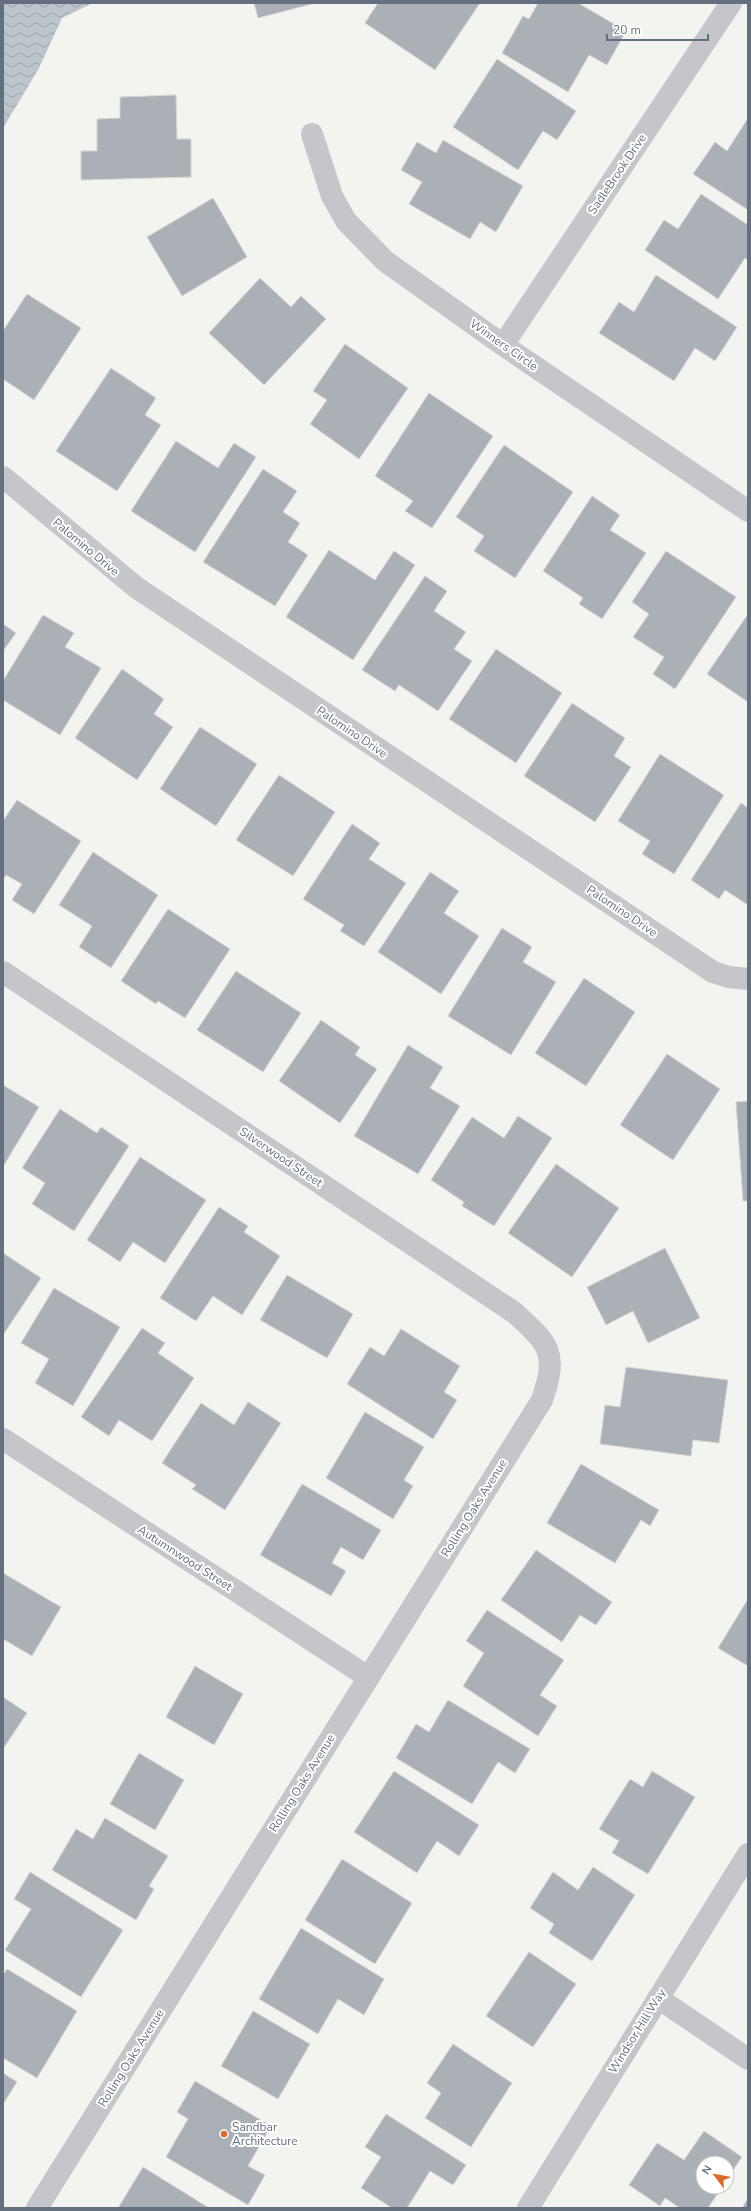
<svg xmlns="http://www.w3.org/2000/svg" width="751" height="2211" font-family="'Nunito Sans',sans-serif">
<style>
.water{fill:url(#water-waves)}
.building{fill:#aab0b6;stroke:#d5d5d3}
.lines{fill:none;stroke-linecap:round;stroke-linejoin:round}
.minor{stroke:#c4c6ca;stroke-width:22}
.poi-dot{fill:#dd6a26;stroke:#fff;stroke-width:1.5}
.labels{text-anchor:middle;stroke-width:4;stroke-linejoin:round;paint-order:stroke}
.street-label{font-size:12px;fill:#647080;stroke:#fff}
.poi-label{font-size:12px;fill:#647080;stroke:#fff;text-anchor:start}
</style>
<defs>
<pattern id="water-waves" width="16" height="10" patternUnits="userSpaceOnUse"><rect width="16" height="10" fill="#bcc5cb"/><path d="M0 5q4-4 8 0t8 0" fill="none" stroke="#9ca4aa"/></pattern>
</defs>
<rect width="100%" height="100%" fill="#f3f4f0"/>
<!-- water -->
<path class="water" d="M3,3H93L62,18L38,70L3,128Z"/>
<!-- building -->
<path class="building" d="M254,3H316L258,18Z
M378,3H480L435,70L365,23Z
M538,3H578L626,31L607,65L589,55L568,92L502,53L523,16L529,19Z
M497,59L576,111L557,140L543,131L518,170L453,127Z
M176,95L177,139H191V177L81,180V151H97V119L120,118V97Z
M748,118V210L693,174L715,142L727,151Z
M443,140L523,186L496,232L480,222L470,239L409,204L422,182L401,170L417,142L436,153Z
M701,194L748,225V261L745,258L718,299L645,250L664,220L678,229Z
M213,198L247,257L182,296L147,237Z
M656,275L737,327L715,361L695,348L674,381L599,333L619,302L634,312Z
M260,278L291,307L301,296L326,319L264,385L209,333Z
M27,294L81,328L34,400L3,379V331Z
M345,344L408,388L359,459L310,424L327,400L313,391Z
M111,368L156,398L145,415L161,425L117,491L56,451Z
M429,393L493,436L432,528L405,511L413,501L375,476Z
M176,441L218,468L234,443L256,457L195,552L131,511Z
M504,445L573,492L515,578L474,551L484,536L456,517Z
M263,469L297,491L283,512L300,523L288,542L308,555L275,606L203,562Z
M592,496L620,515L610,530L646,553L602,619L579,604L583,598L543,571Z
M329,550L375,580L394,551L415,565L353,660L286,617Z
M666,551L736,597L675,689L653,674L664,657L633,637L649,614L632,602Z
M425,576L447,591L434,611L466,632L454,649L472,661L438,711L399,685L395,691L362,670Z
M748,614V702L707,674Z
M43,615L74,633L65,647L101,668L60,735L3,700V681Z
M3,624L16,633L3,651Z
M496,649L562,693L516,763L449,719Z
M122,669L164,699L154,714L173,727L137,780L75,738Z
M572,703L625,738L614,756L631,767L595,822L524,776Z
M200,727L257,764L216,826L160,789Z
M660,754L724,795L674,874L642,854L650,841L618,821Z
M279,775L335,812L293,876L236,840Z
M17,800L81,841L34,914L12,900L22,884L6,875L3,880V821Z
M741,803L748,808V905L725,890L719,899L691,880Z
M352,824L380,843L369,859L406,883L364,946L340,931L344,925L303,899Z
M93,852L158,895L111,968L79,947L92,926L59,905Z
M430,872L459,891L444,913L479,936L441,994L378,952Z
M168,909L230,949L185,1018L158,1001L156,1004L121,981Z
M502,928L532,947L523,962L556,982L511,1055L448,1016Z
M236,971L301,1013L263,1072L197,1030Z
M584,978L635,1012L586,1086L535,1053Z
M321,1020L360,1047L355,1055L377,1069L340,1123L279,1081Z
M408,1045L443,1067L430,1088L460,1106L418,1174L354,1136Z
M667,1054L720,1089L673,1160L620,1125Z
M3,1085L39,1107L4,1165H3Z
M748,1101V1201H743L736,1102Z
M60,1109L97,1133L101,1127L129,1146L74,1231L32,1204L45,1183L22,1168Z
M518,1116L552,1138L494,1226L462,1206L464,1202L431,1180L472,1117L504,1138Z
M140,1157L206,1200L165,1263L133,1242L120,1262L87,1240Z
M556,1164L619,1208L572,1277L508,1233Z
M219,1207L248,1226L244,1232L280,1256L242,1315L213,1296L196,1321L160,1298Z
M665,1248L700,1318L648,1343L633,1311L606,1325L587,1287Z
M3,1253L41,1278L3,1335Z
M287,1275L353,1314L327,1358L260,1320Z
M54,1288L120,1327L73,1406L35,1383L49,1359L21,1343Z
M142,1328L165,1343L158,1353L194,1378L152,1441L119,1420L109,1436L81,1417Z
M401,1329L460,1366L444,1392L457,1400L433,1439L347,1384L370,1347L384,1356Z
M626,1367L728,1380L719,1443L693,1440L691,1456L600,1444L605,1405L620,1407Z
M248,1402L281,1423L225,1510L192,1489L196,1485L162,1463L201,1403L234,1425Z
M365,1412L424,1447L404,1480L413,1486L393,1519L326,1478Z
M581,1464L659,1510L650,1526L641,1520L615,1563L547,1523Z
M302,1484L381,1530L363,1560L341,1547L332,1563L346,1571L331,1596L260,1555Z
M536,1550L612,1602L596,1625L580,1615L562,1642L501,1600Z
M3,1573L61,1607L32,1656L3,1639Z
M748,1599V1666L718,1648Z
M487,1610L564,1660L540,1695L557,1706L538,1736L463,1686L484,1653L466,1641Z
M195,1666L243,1694L214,1745L166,1717Z
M3,1697L27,1713L3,1749Z
M448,1700L530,1749L515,1773L498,1762L472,1804L396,1758L416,1724L429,1732Z
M139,1753L184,1780L155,1830L110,1804Z
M394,1771L479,1825L459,1856L437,1841L417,1873L354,1832Z
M652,1771L695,1797L648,1874L612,1853L619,1841L599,1829L630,1779L643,1787Z
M105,1818L168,1856L149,1886L154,1889L136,1920L52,1870L76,1829L93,1839Z
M342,1859L412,1903L375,1964L305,1920Z
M593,1867L635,1895L592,1961L549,1933L554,1924L530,1908L553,1872L578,1890Z
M30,1872L123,1930L81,1997L5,1950L31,1909L14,1899Z
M301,1928L384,1979L364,2015L338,1999L318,2034L259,1999Z
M529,1952L576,1984L533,2047L486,2016Z
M7,1969L77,2011L37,2078L3,2058V1975Z
M253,2011L310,2044L278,2099L221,2066Z
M453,2044L512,2083L471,2147L425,2118L441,2093L427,2083Z
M3,2073L17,2082L3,2104Z
M195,2081L271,2126L248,2166L265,2175L248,2205L166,2157L188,2119L177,2112Z
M386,2114L466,2165L453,2185L430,2171L407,2208H392L361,2188L381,2157L365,2147Z
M704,2131L742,2157L727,2179V2163H703V2187H722L708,2208H680L665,2198L660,2206L629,2185L657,2143L684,2160Z
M143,2167L209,2208H118Z
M748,2198V2208H742Z"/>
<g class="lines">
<!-- minor -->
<path class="minor" d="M312,134L332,196L346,221L385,261L503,345L748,511
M503,345L731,3
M3,477L137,588L713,972L729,977L748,979
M3,972L515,1313C550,1345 558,1353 542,1400L37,2208
M3,1439L368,1677
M658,1998L748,2059
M528,2208L748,1854"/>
</g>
<!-- markers -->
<circle class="poi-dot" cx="224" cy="2134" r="4"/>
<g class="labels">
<!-- street labels -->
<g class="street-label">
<text transform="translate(617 174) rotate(-56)" y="4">SadleBrook Drive</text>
<text transform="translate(504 345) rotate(35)" y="4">Winners Circle</text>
<text transform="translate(86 547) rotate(40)" y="4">Palomino Drive</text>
<text transform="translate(352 732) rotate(34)" y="4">Palomino Drive</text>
<text transform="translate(622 911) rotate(34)" y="4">Palomino Drive</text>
<text transform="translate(281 1157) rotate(34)" y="4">Silverwood Street</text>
<text transform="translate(474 1508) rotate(-58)" y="4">Rolling Oaks Avenue</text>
<text transform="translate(185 1558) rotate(33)" y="4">Autumnwood Street</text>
<text transform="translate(302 1783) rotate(-58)" y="4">Rolling Oaks Avenue</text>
<text transform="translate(637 2031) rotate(-58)" y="4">Windsor Hill Way</text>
<text transform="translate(131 2058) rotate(-58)" y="4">Rolling Oaks Avenue</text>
</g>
<!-- poi labels -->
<g class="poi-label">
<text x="232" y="2131">Sandbar<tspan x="232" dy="14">Architecture</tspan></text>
</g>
</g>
<!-- border -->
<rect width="751" height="2211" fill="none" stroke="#647080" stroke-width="8"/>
<!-- north arrow -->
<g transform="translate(715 2175) rotate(302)"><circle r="19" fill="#ffffff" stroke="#c1c6cc"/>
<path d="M0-3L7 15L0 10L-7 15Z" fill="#dd6a26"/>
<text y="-6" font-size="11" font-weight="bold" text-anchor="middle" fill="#647080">N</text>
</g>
<!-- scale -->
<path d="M607 34v6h101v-6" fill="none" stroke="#647080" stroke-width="2"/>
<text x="613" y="34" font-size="12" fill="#647080" stroke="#ffffff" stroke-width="3" paint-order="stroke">20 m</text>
</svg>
